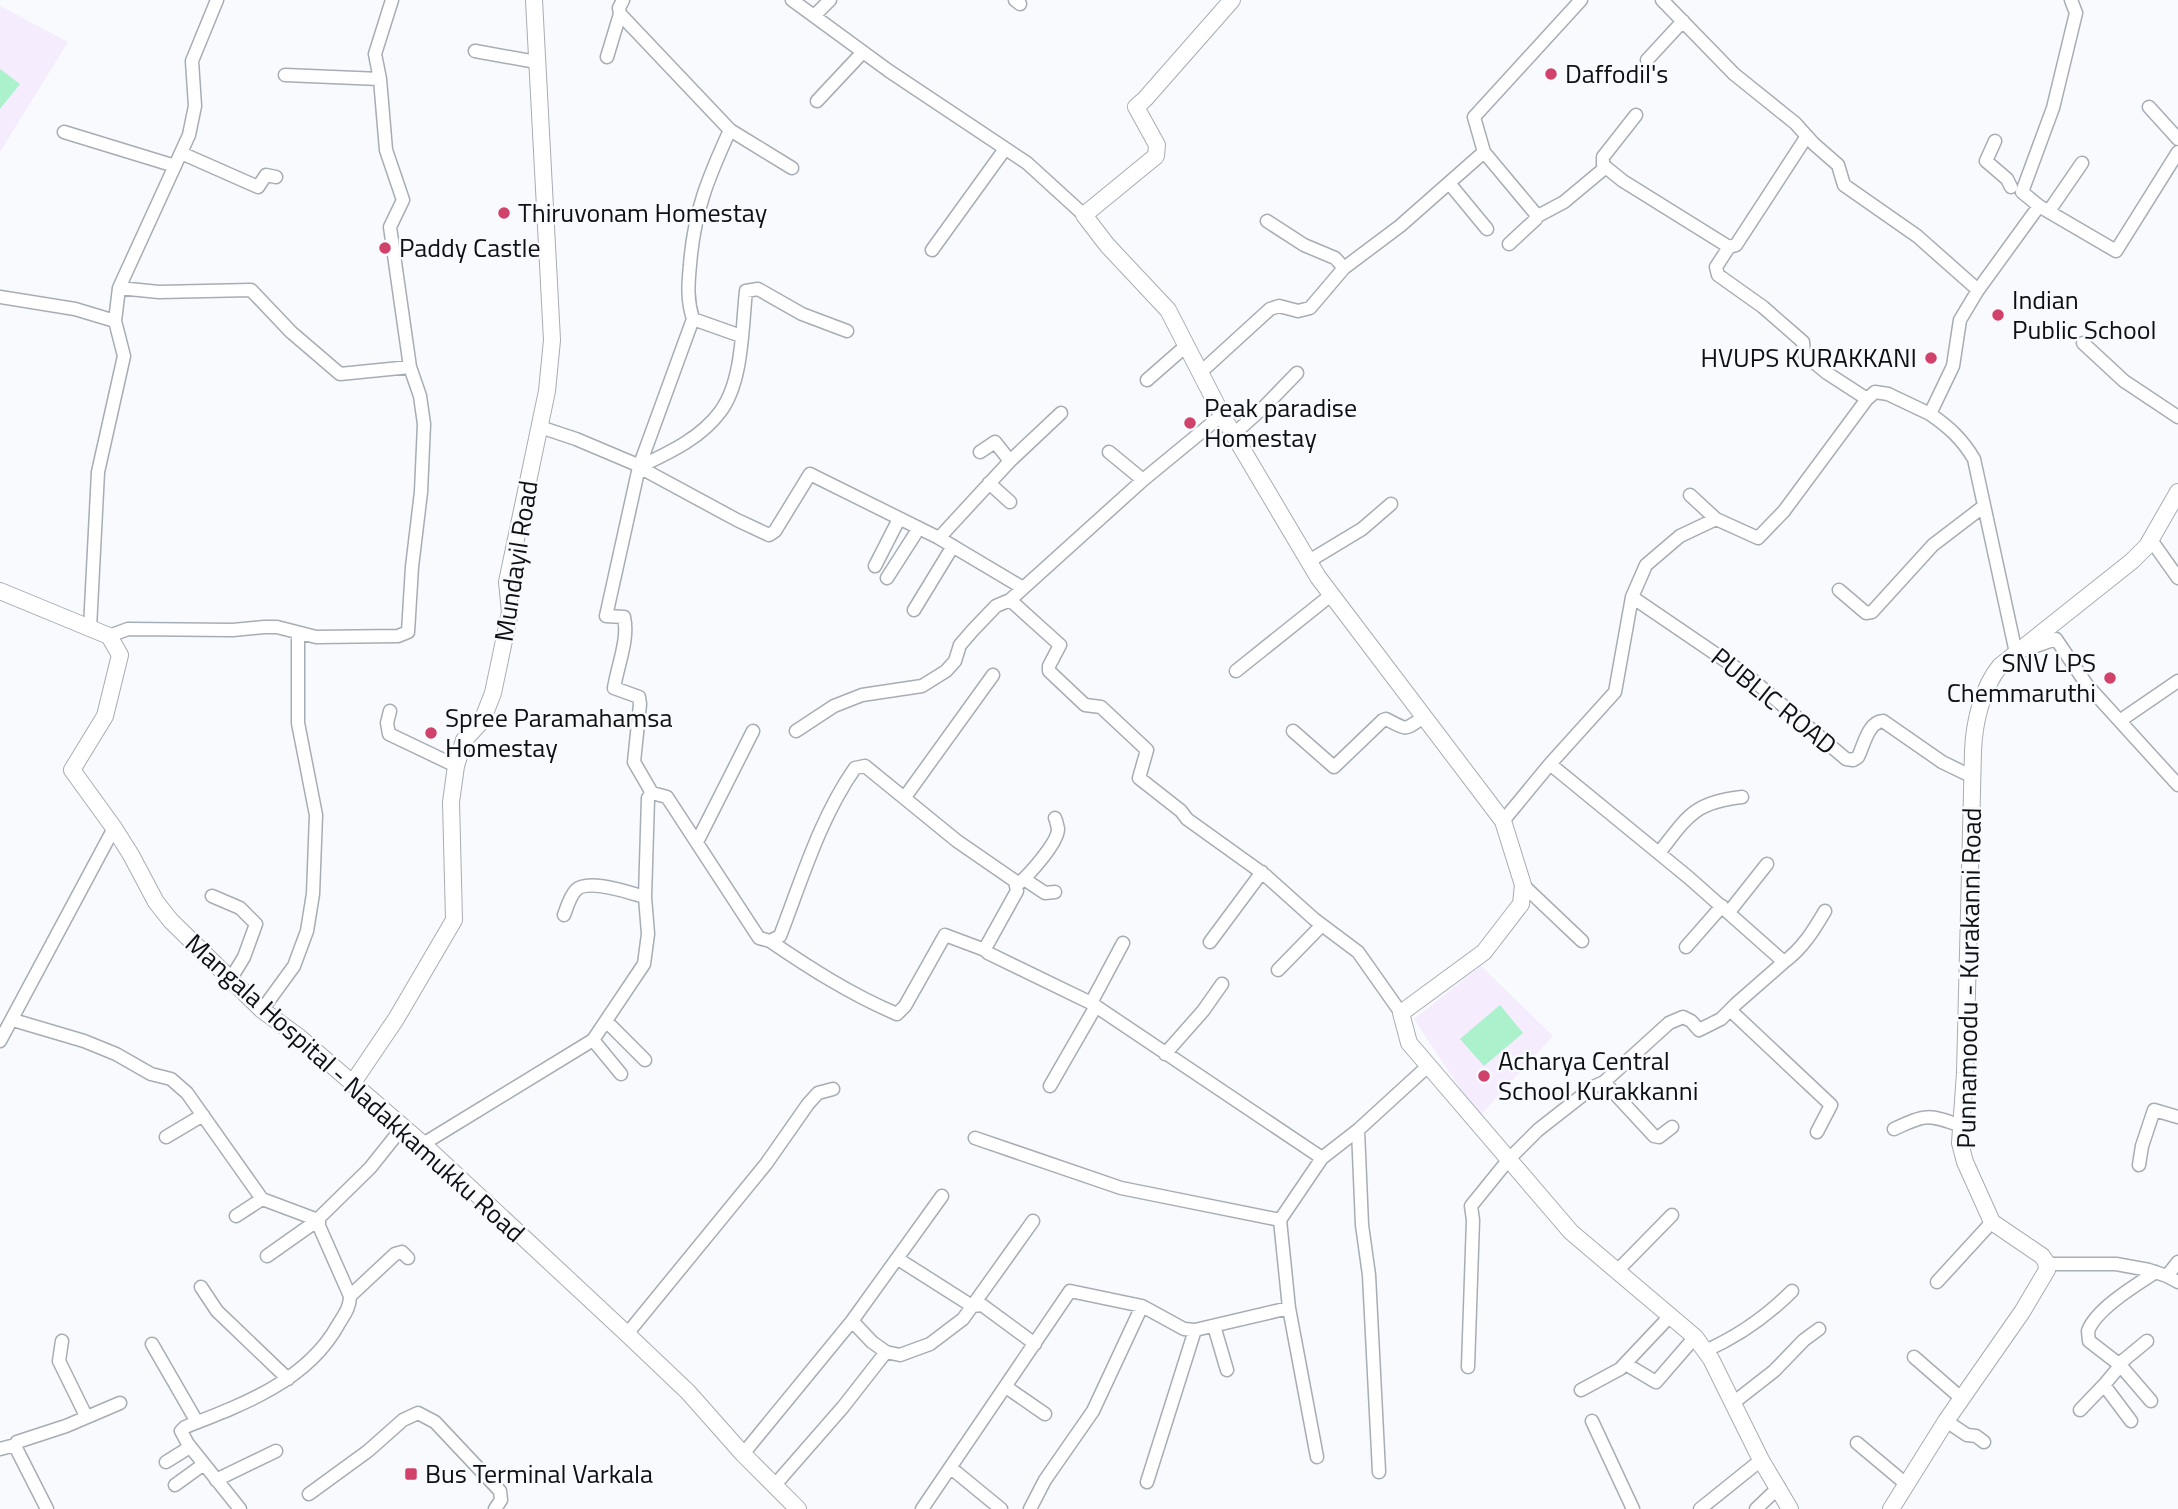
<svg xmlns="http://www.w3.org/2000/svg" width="2178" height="1509" font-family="'Titillium Web',sans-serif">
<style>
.education{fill:#f5ecfd}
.green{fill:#aaf1cc}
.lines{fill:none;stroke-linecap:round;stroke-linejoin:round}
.minor-casing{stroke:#a7adb4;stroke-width:15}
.major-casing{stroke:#a7adb4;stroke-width:18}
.minor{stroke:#fff;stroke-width:12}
.major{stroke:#fff;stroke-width:16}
.poi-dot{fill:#d0426a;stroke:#f8fafe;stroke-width:2.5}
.labels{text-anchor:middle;stroke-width:5;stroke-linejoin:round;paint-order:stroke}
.poi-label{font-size:26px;fill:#0e1012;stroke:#f8fafe;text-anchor:start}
.street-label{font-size:26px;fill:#0e1012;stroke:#f8fafe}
</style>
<rect width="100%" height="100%" fill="#f8fafe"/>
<!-- education -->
<path class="education" d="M0,6L68,42L0,152Z
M1481,966L1553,1036L1479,1117L1414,1019Z"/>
<!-- green -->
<path class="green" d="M0,69L20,84L0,109Z
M1500,1005L1523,1033L1484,1066L1460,1039Z"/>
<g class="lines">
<!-- minor casing -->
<g class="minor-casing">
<path id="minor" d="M217,0L192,61L195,106L189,135L119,288L159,292L251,290L291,332L340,374L410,367
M792,0L889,71L1027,163L1084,215
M1015,0L1020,4
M1662,0L1734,74L1795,123L1814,144L1838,165L1844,185L1917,236L1978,290
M814,16L830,0
M475,51L536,62
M607,57L620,14
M1647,60L1683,21
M380,79L375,54L392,0
M817,101L863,52
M2149,107L2178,139
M1636,115L1603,157V165L1623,181L1729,247L1736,245L1807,136
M730,130L792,168
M64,132L175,166
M1995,141L1986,161L2007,179L2011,187
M1484,152L1535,213L1536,219L1509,244
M2178,152L2116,251L2039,206L1978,290L1960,320L1953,366L1930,414C1949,427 1962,439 1974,459L2016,653L2056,639L2087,685L2178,785
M181,153L258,187L266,175L276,177
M1449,183L1487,229
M2039,206L2022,192L2053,108L2076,13L2071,0
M2049,211L2082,163
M1536,217L1564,202L1606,167
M1267,221L1304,245L1335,258L1344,268
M1729,247L1716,267L1718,275L1763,307L1803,342L1804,354L1827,373L1867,399
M932,250L1005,149
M0,297L75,309L115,321L124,356L98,472L90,628
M693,319L741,336
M115,321L119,288
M2083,343L2124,381L2178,417
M1202,371L1270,309L1279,306L1298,311L1310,308L1344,268L1400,226L1484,152L1474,117L1581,0
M1147,380L1187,345
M540,427L576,439L640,466
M1235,433L1265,406L1297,373
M980,452L995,442L1010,461
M1109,452L1143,480
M639,467L737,520L769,535L775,531L810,474L939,538L1023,588
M639,467C668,453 700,439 720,412C743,382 742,327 746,291L758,289L802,314L847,331
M989,483L1010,502
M1690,495L1716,519
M939,538L1010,461L1061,413
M2151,540L2178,578
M1309,561L1362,529L1391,504
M875,566L899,519
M887,578L919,528
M1839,590L1866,613L1872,612L1933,545L1984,506
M1632,597L1748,676L1846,759L1853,760L1858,757C1864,745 1868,722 1883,721L1942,762L1973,777
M1010,600L1060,645L1049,666V671L1085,705L1101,707L1147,750L1139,778L1181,811L1187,819L1265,875L1314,919L1358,952L1401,1013
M914,610L953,546
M109,636L128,629L233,630L264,627H277L316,637L398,636L408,632L412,567L421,492L424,424L420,396L410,367L390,227L403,200L386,150L380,79L285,75
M1236,671L1331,595
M390,711L387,723L389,734L456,766
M2121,720L2178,681
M796,731L834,706L862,695L922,686L946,671L955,661L960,645L973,630L996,606L1010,600L1143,480L1222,415
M1293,731L1334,767L1383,720L1386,719C1409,731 1403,730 1424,717
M652,793L667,797L759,938L770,941L780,936C802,879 820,818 855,768L865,766L957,841L1015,881L1017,891L987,945L985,950L988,953L1091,1003L1322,1158
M905,797L993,675
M1503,821L1550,764L1615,692L1632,597L1646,565L1680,536L1716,519L1758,538L1784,511L1867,399L1875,392L1888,394L1930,414
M697,842L753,731
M1659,853C1687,817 1694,802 1742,797
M1024,879L1045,893L1055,892
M1017,885C1028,876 1058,843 1058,829C1058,829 1056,819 1055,818
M1523,885L1582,941
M212,896L240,908L256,924L244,957L230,980
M1729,912L1767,864
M564,915C567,907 570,896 576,890C588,878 630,893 645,897
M770,941C811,969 852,995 897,1014L905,1006L945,935L985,950
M1210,942L1262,872
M1686,947L1722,906
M1784,962C1802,949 1814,930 1825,911
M1278,970L1322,925
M1091,1003L1123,943
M262,1010L294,966L307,931L313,894L316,815L298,723V633
M1730,1010L1831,1105L1817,1132
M13,1020L84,1041L116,1054L151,1074L171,1079L187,1093L262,1199L318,1220
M606,1021L645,1060
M593,1040L621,1074
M0,1041L114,828
M1165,1054L1203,1011L1222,984
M1604,1082L1654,1136L1659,1137L1672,1127
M1050,1086L1096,1006
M1894,1129C1926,1114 1928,1114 1961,1126
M1358,1130L1362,1225L1369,1275L1379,1472
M166,1137L203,1115
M975,1138L1121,1188L1280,1220
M423,1144L593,1040L644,964L648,934L645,897L648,798L652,793L634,762L640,704L639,697L614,688C618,664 629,639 624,617L606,616L639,467L693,319C687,300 688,285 690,265C694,212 708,178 730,130L620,14L619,8L623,0
M2139,1165L2142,1146L2154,1110L2178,1117
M236,1216L262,1199
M267,1256L318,1220
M898,1259L972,1306L982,1305L1035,1344
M2178,1262L2167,1276L2178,1282
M2047,1264H2116L2149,1270L2167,1276
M1618,1270L1672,1215
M1937,1282L1992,1222
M201,1287L217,1311L288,1379
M350,1296L395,1254L402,1252L408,1258
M1289,1308L1317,1457
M1214,1326L1227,1370
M627,1334L766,1164L808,1104L818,1093L833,1089
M62,1341L59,1361L86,1416
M152,1344L197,1422
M1705,1351C1739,1336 1766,1317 1792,1291
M886,1352L900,1355L930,1344L963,1319L1033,1221
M1914,1357L1961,1398
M2119,1364L2147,1341
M1629,1366L1656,1382L1695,1337
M1468,1367L1473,1220L1471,1206L1509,1159L1538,1130L1593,1087L1604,1082L1669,1023L1683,1017L1691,1021L1699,1030L1721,1019L1736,1004L1784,962L1688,877L1550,764
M2119,1367L2104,1385L2131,1421
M1006,1387L1045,1414
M1581,1390L1620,1369L1671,1315
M2151,1401L2120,1365L2089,1341L2088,1331C2096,1309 2136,1285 2156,1272
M1733,1403L1774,1371L1804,1340L1819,1329
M2080,1410L2104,1385
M1592,1421L1633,1509
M1946,1421L1967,1435L1976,1436L1984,1442
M1857,1443L1906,1484
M0,1449L15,1445
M743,1454L852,1321
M166,1462L190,1447
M951,1468L1001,1509
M216,1480L276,1451
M1147,1482L1195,1330
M175,1485L204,1464
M774,1486L843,1407L886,1352L872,1342L852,1321L942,1196
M309,1494L368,1451L403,1420L418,1413L435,1422L500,1491L501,1500L495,1509
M47,1509L16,1448L17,1442L66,1426L120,1403
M240,1509L188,1444L181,1431L185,1427C242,1405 307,1381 338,1325C344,1315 350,1308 350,1296L319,1226V1218L370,1168L402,1128
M922,1509L1070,1291L1142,1306L1184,1329L1195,1330L1289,1308L1280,1220L1322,1158L1358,1130L1428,1066
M1030,1509L1045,1480L1093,1411L1142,1306
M1700,1509L1761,1460
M1756,1509L1779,1487"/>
</g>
<!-- major casing -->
<g class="major-casing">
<path id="major" d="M1232,0L1145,99L1136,107L1157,145L1156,156L1084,215L1107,245L1168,310L1222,415L1318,577L1503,821L1523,885L1521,904L1484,952L1401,1013L1409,1043L1571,1232L1695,1337L1711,1359L1761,1460L1790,1509
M0,591L109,636L120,655L105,716L72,770L114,828L131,855L156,902L171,921L262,1010L299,1037L423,1144L627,1334L688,1392L743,1454L798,1509
M352,1084L396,1019L454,920L451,802L456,766L464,740L482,721L493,693L510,612L507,582L547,391L552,340L534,0
M1891,1509L1946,1421L2022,1312L2047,1270L2046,1262L2042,1256L1992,1222L1965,1162L1960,1143L1965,1073L1973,751C1974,723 1982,688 2000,666L2132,561L2147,546L2178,492"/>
</g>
<!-- minor -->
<use href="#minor" class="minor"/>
<!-- major -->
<use href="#major" class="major"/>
</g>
<!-- markers -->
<g class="poi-dot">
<circle cx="1551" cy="74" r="7"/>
<circle cx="504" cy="213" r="7"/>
<circle cx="385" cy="248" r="7"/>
<circle cx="1998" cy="315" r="7"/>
<circle cx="1931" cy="358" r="7"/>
<circle cx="1190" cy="423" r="7"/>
<circle cx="2110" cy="678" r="7"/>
<circle cx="431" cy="733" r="7"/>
<circle cx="1484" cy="1076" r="7"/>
<rect x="404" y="1467" width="14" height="14" rx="3.5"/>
</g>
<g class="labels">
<!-- poi labels -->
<g class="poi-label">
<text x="1565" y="83">Daffodil's</text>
<text x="518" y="222">Thiruvonam Homestay</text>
<text x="399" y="257">Paddy Castle</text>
<text x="2012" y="309">Indian<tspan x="2012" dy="30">Public School</tspan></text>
<text x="1917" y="367" text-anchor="end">HVUPS KURAKKANI</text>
<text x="1204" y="417">Peak paradise<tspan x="1204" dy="30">Homestay</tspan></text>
<text x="2096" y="672" text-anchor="end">SNV LPS<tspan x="2096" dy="30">Chemmaruthi</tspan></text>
<text x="445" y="727">Spree Paramahamsa<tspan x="445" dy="30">Homestay</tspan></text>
<text x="1498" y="1070">Acharya Central<tspan x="1498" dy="30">School Kurakkanni</tspan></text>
<text x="425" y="1483">Bus Terminal Varkala</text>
</g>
<!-- street labels -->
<g class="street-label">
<text transform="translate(516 561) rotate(-81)" y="9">Mundayil Road</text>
<text transform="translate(1774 701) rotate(39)" y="9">PUBLIC ROAD</text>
<text transform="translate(1969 978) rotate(-89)" y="9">Punnamoodu - Kurakanni Road</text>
<text transform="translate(355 1088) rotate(42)" y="9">Mangala Hospital - Nadakkamukku Road</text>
</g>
</g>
</svg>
